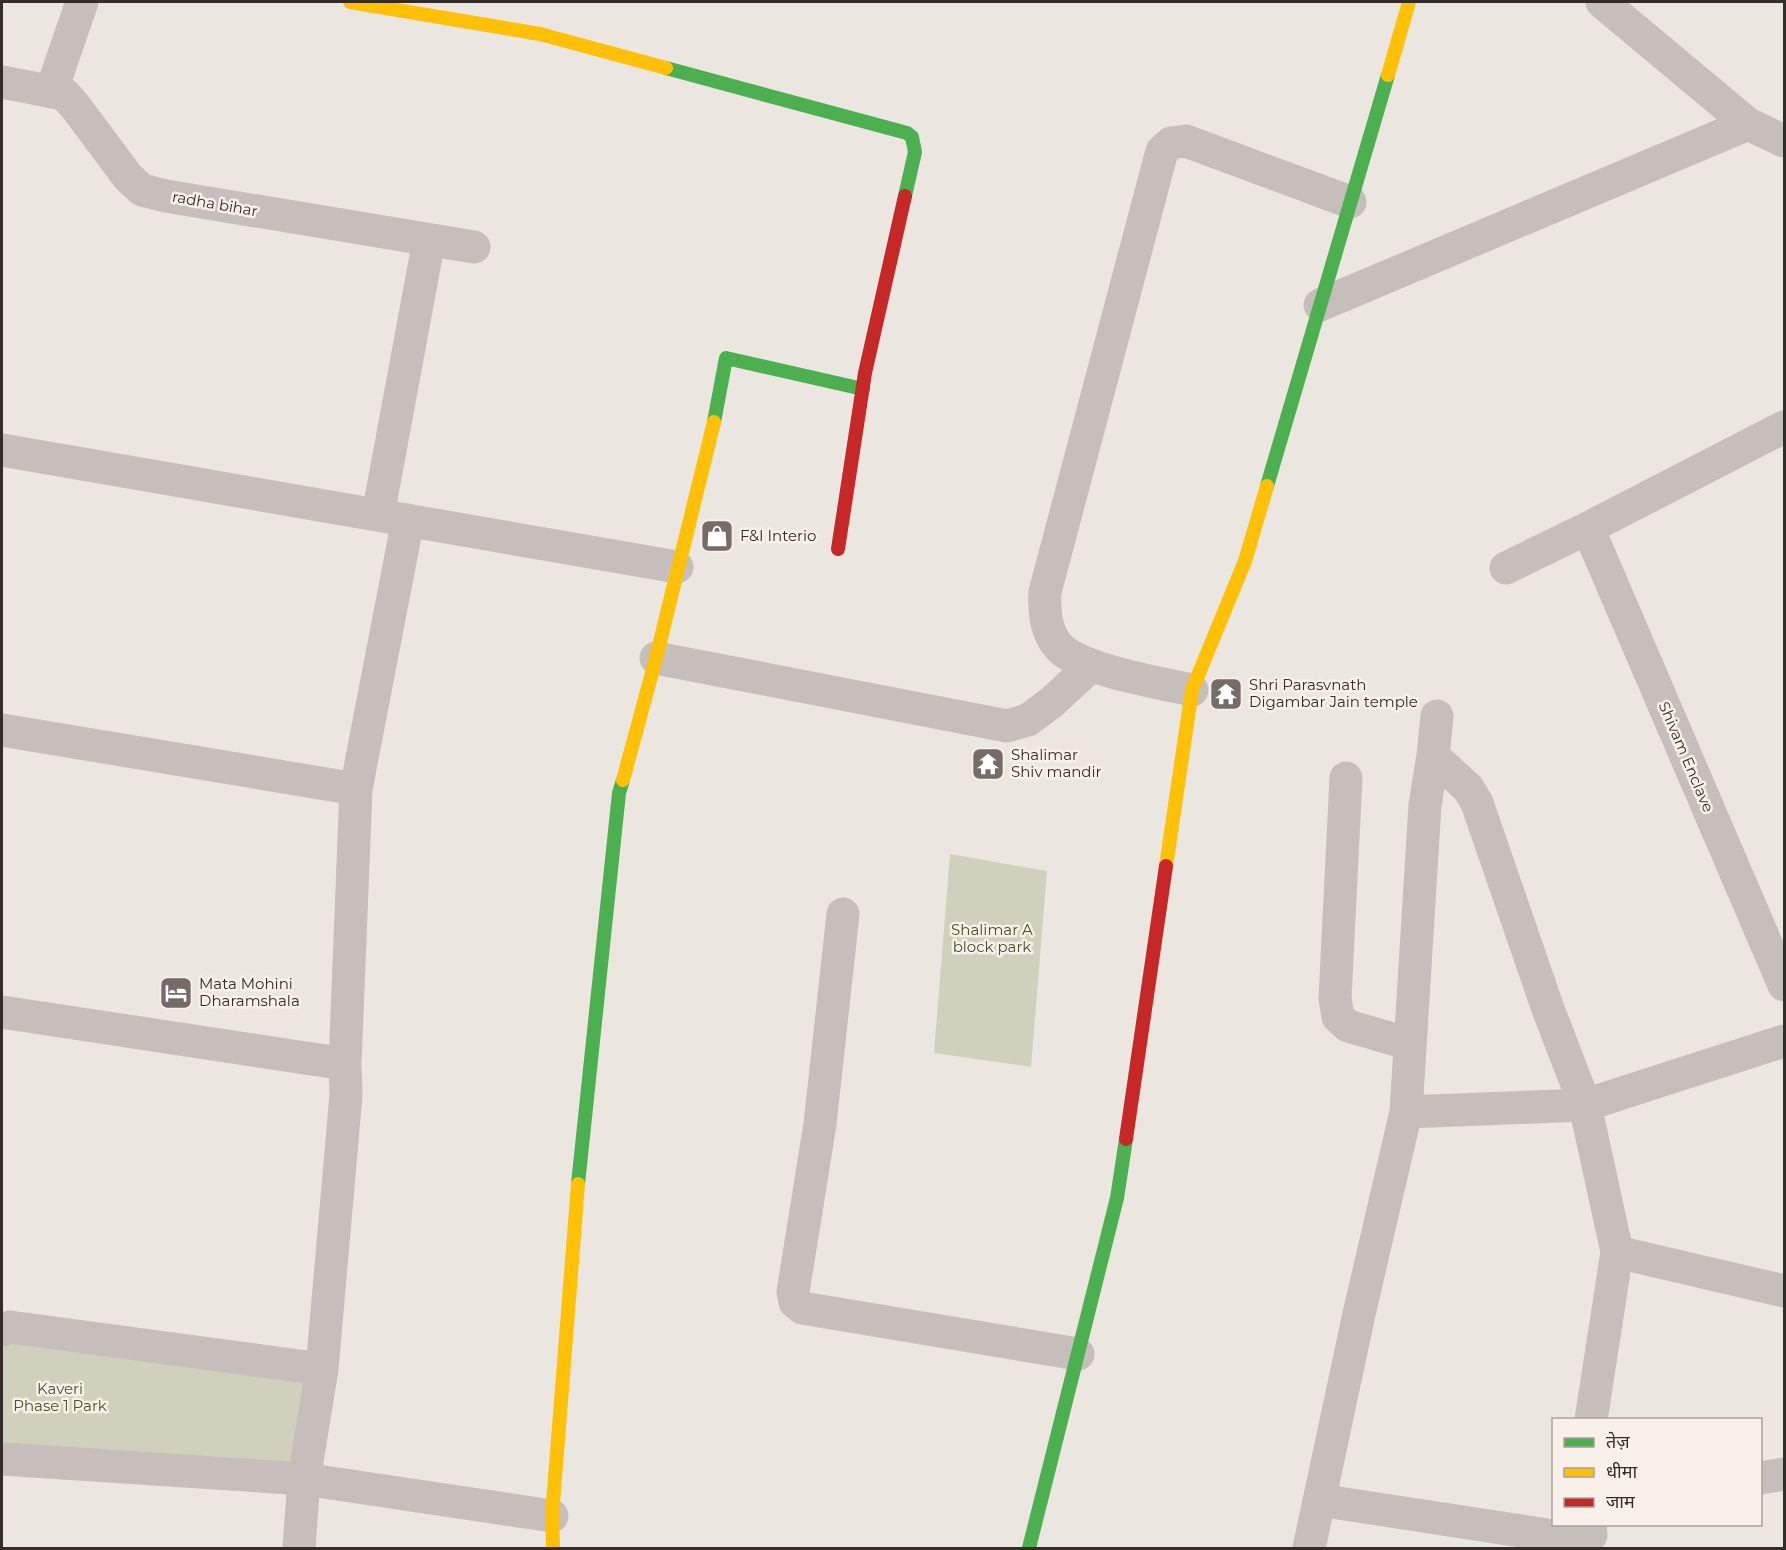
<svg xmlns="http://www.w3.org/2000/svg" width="1786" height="1550" font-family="Montserrat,'Noto Sans Devanagari',sans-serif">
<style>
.green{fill:#cfd1bc}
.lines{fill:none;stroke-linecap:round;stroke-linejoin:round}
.street{stroke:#c5beba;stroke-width:33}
.fast{stroke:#4caf50;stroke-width:14}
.slow{stroke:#ffc107;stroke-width:14}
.jam{stroke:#c62828;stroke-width:14}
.labels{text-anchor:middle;stroke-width:5;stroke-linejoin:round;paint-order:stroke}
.street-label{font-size:15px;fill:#352b29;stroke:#f8f0e9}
.poi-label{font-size:15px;fill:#352b29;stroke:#f8f0e9;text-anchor:start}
.park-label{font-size:15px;fill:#49522e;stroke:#f8f0e9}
</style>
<rect width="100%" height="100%" fill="#ece6e1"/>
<!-- green -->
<path class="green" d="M950,854L1047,871L1031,1067L934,1053Z
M2,1333L322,1369L304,1479L2,1449Z"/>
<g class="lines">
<!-- street -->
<path class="street" d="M2,82L64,94L75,106L128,177L142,190L166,196L474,247
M51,92L82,2
M1748,124L1784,141
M1320,305L1748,124L1602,2
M2,450L677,567
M378,515L429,240
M1588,528L1784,985
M1506,568L1588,528L1784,427
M656,658L1007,726L1028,720L1052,702L1091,666
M1192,690C1160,683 1082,670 1060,648C1046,634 1044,610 1045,592L1162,151L1171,143L1186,141L1350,202
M2,730L356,789
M1433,756L1468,788L1477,803L1548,1009L1585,1105L1617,1252L1591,1420
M1346,778L1335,998L1338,1017L1348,1026L1410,1044
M843,914L820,1124L793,1292L795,1302L802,1308L1078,1354
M2,1012L345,1064L346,1095L322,1369L304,1479L299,1548
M345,1064L356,789L408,520
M1406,1112L1425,805L1433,756L1437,716
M1617,1252L1784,1291
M2,1330L10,1327L322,1369
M2,1459L304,1479L552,1516
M1760,1478L1784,1474
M1319,1500L1554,1536L1591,1535L1590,1524
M1309,1548L1359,1314L1406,1112L1585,1105L1784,1041"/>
<!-- fast -->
<path class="fast" d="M666,68L907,133L912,137L915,152L905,196
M714,422L726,358L863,389
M1267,486L1388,75
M578,1184L619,793L623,780
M1029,1548L1117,1198L1126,1139"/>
<!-- slow -->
<path class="slow" d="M350,2L540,34L666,68
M1388,75L1409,2
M623,780L656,658L714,422
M1166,866L1192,690L1245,561L1267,486
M553,1548L552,1516L578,1184"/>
<!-- jam -->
<path class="jam" d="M838,549L865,373L905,196
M1126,1139L1166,866"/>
</g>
<!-- icons -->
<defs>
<g id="shop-square" transform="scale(1.725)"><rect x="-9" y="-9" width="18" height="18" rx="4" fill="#756c69" stroke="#f8f0e9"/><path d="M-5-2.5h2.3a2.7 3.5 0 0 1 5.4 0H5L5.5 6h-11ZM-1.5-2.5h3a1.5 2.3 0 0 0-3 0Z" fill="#fff"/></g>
<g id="temple-square" transform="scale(1.725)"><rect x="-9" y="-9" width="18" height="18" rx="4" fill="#756c69" stroke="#f8f0e9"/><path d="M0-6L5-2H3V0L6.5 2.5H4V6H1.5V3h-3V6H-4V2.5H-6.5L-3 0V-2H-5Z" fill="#fff"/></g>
<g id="hotel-square" transform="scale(1.725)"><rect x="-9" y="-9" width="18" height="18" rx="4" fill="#756c69" stroke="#f8f0e9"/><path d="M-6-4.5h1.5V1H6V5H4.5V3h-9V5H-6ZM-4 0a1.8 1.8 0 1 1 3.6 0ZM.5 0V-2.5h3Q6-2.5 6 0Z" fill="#fff"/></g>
</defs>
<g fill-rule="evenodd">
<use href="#shop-square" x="717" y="536"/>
<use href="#temple-square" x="1226" y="694"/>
<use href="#temple-square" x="988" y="764"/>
<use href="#hotel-square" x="176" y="993"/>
</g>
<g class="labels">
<!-- street labels -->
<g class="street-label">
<text transform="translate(215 204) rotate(10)" y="5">radha bihar</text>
<text transform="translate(1686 757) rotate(67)" y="5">Shivam Enclave</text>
</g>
<!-- poi labels -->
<g class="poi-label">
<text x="740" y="541">F&amp;I Interio</text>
<text x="1249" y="690">Shri Parasvnath<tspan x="1249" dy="17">Digambar Jain temple</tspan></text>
<text x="1011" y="760">Shalimar<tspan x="1011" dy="17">Shiv mandir</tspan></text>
<text x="199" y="989">Mata Mohini<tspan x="199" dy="17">Dharamshala</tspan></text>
</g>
<!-- park labels -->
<g class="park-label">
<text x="992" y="935">Shalimar A<tspan x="992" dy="17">block park</tspan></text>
<text x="60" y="1394">Kaveri<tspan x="60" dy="17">Phase 1 Park</tspan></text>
</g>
</g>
<!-- border -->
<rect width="1786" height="1550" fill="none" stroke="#352b29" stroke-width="6"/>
<!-- legend -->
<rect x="1552" y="1418" width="210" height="108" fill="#f8f0e9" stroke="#aaa19c" stroke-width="1.5"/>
<rect x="1564" y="1438" width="30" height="9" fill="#4caf50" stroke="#aaa19c" stroke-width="1.5"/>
<text x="1606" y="1448" font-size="18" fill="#352b29">तेज़</text>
<rect x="1564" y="1468" width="30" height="9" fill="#ffc107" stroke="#aaa19c" stroke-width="1.5"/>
<text x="1606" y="1478" font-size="18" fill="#352b29">धीमा</text>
<rect x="1564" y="1498" width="30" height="9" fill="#c62828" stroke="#aaa19c" stroke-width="1.5"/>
<text x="1606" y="1508" font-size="18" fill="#352b29">जाम</text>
</svg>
